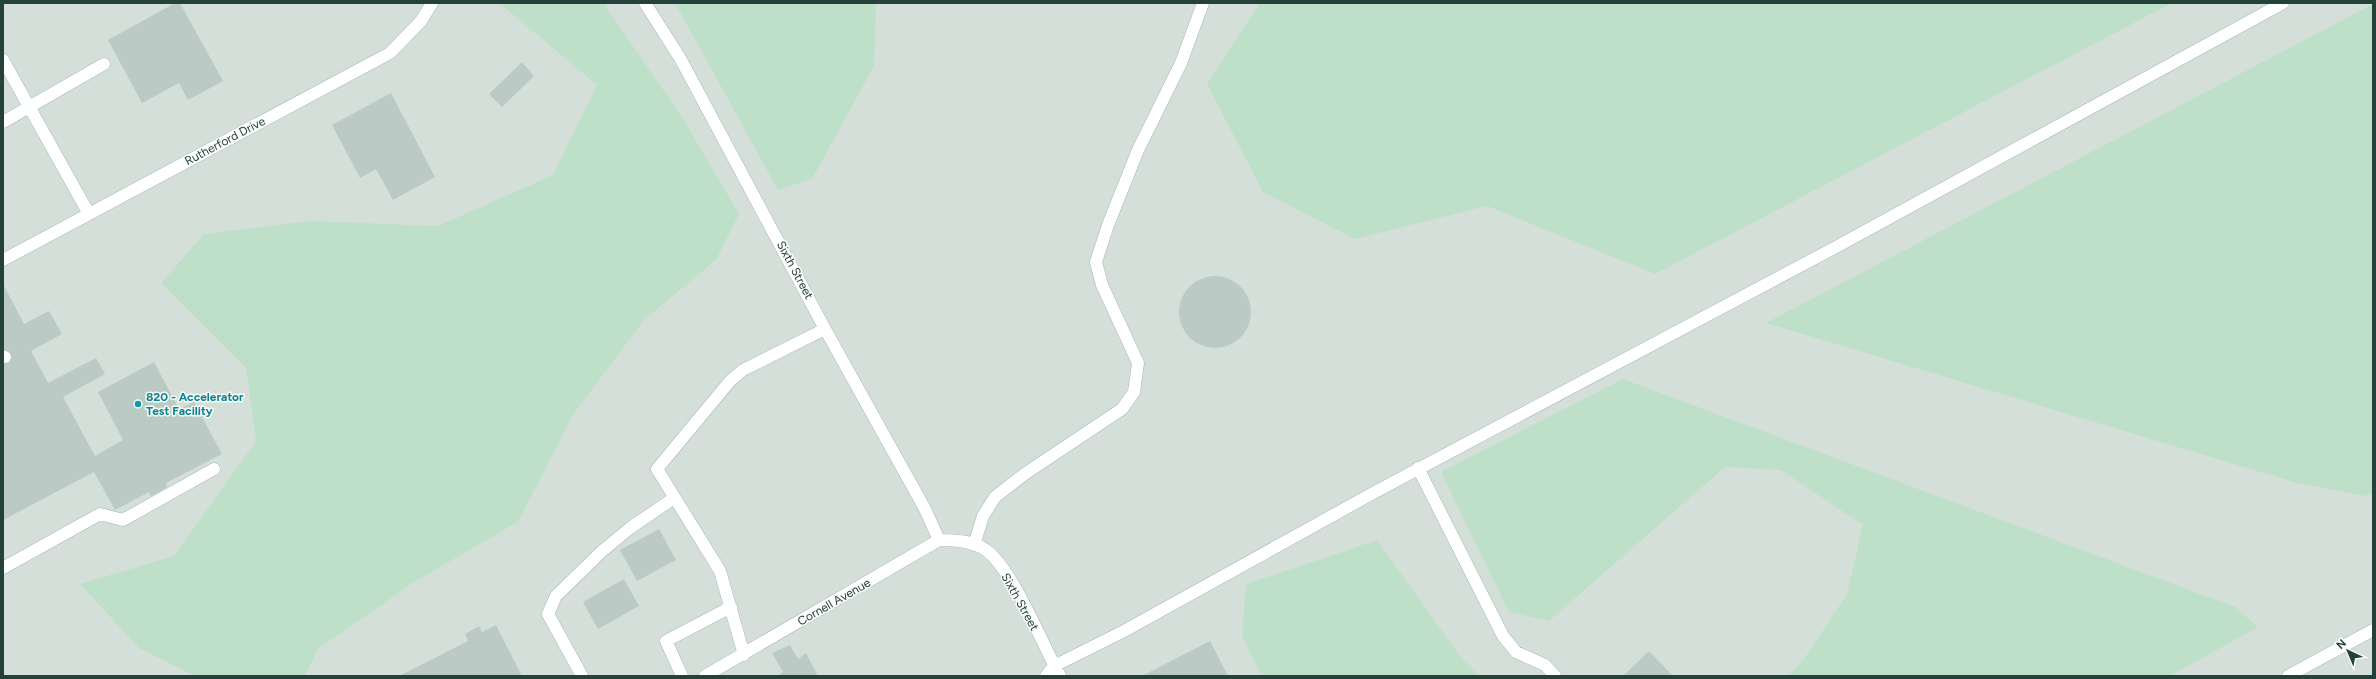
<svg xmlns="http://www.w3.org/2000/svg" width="2376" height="679" font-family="Figtree,sans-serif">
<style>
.built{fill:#d4dfda}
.green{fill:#bfe0c8}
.building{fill:#bbcac4}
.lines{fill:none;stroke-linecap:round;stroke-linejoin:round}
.minor-casing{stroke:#a8b8b2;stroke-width:13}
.minor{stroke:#fff;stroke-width:12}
.culture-dot{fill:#0f9aa8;stroke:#f7fbf9;stroke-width:1.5}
.labels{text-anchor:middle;stroke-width:3;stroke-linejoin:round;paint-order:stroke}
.street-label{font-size:12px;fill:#24423a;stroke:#f7fbf9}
.culture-label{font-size:12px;font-weight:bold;fill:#0d838f;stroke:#f7fbf9;text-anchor:start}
</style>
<rect width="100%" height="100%" fill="#e6efeb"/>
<!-- built -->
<path class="built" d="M3,3H2373V676H3Z"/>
<!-- green -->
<path class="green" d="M499,3H603L682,117L739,214L716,260L644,320L572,416L518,522L414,582L318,649L305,676H195L139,648L80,584L174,556L256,441L246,368L161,283L204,234L311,221L438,226L553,175L597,85Z
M675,3H876L874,66L812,179L778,190Z
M1260,3H2172L1655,274L1487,206L1355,239L1263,192L1207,84Z
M2373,4V494L2366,496L2297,483L1766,323Z
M1623,379L2235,607L2258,627L2170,676H1787L1802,662L1847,594L1863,525L1781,470L1725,467L1549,621L1509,612L1441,472Z
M1377,540L1462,659L1479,676H1262L1242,637L1246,584Z"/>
<!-- building -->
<path class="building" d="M175,3H180L223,81L188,100L179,83L142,103L108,40Z
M522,62L534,76L502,107L489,94Z
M391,93L435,177L393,200L376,169L360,178L332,125Z
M1179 312a36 36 0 1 1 72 0a36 36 0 1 1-72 0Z
M3,284L24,324L49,311L62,334L31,351L48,383L96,358L105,374L63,397L95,456L123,440L98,392L154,362L179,409L194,402L222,454L166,483L167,487L151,496L149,492L115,510L94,472L3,520V364L9,363L12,357L9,351L3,350Z
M659,529L676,560L637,581L620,550Z
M624,579L639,606L598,629L583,602Z
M496,625L522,676H399L468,641L465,634L479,626L482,632Z
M1210,641L1228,676H1142Z
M790,645L798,659L806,653L818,676H777L783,672L772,653Z
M1649,651L1673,676H1623Z"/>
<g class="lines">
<!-- minor casing -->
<g class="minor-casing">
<path id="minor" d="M645,3L680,58L825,329L925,509L939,540
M3,60L89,214
M3,122L104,64
M3,260L390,53L421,21L432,3
M3,357H5
M1418,468L1503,636L1516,652L1545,665L1555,676
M974,545L983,516L995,497L1026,473L1122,409L1134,392L1138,363L1102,285L1096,262L1108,225L1138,150L1181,63L1203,3
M3,568L100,514L123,520L214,469
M744,655L720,571L657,469L730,381L743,370L825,329
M582,676L548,614L556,596L601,552L630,528L674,498
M682,676L666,641L731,607
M705,676L939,540C955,541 972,540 986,550C1013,570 1042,644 1060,676
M1046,676L1054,666L1124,631L1375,492L1836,247L2283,3
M2288,676L2373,630"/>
</g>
<!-- minor -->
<use href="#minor" class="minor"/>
</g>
<!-- markers -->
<circle class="culture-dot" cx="138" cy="404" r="4"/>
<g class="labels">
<!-- street labels -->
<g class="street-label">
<text transform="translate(225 141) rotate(-28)" y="4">Rutherford Drive</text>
<text transform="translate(795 270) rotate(62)" y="4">Sixth Street</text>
<text transform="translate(834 602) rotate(-30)" y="4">Cornell Avenue</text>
<text transform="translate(1020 602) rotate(61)" y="4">Sixth Street</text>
</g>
<!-- culture labels -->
<g class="culture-label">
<text x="146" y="401">820 - Accelerator<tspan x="146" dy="14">Test Facility</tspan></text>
</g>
</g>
<!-- border -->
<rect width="2376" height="679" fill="none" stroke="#24423a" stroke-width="8"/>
<!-- north arrow -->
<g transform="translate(2348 651) rotate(316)" stroke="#f7fbf9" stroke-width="3" paint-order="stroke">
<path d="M0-3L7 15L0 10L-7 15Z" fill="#24423a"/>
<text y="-6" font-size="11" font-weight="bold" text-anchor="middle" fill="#24423a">N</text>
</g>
</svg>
